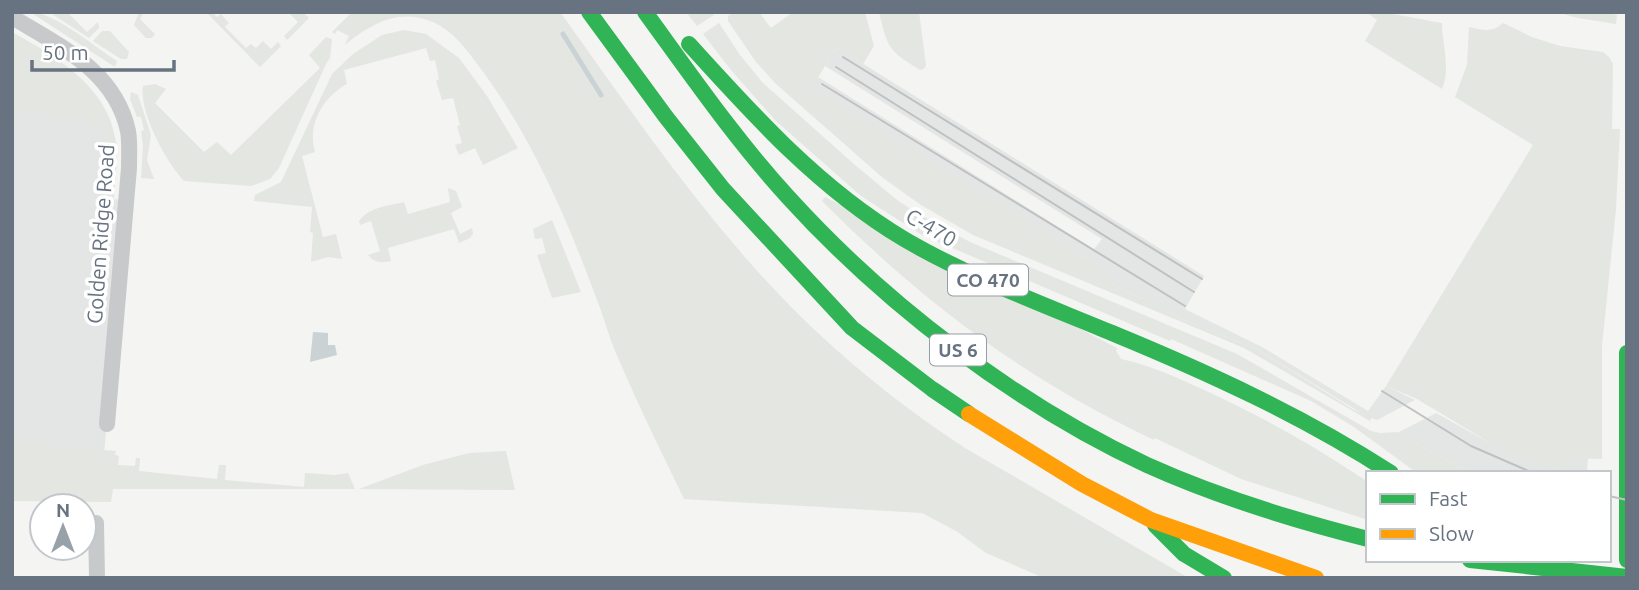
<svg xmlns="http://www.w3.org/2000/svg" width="1639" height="590" font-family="Ubuntu,sans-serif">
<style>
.built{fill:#e4e5e5}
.green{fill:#e4e6e1}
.water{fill:#cbd2d5}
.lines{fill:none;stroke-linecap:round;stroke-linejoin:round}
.stream{stroke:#cbd2d5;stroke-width:5}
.street{stroke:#c8c9ca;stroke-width:16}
.fast{stroke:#30b455;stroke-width:16}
.slow{stroke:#ff9f0a;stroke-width:16}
.tram{stroke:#bfc0c1;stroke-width:2}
.labels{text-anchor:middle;stroke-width:7;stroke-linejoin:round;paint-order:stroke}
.shield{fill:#fff;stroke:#959da6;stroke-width:2}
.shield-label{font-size:19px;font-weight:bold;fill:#677380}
.street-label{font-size:21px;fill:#677380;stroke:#fff}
</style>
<rect width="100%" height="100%" fill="#f4f4f3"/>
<!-- built -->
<path class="built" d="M12,33L85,88L117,144L114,199L127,201L104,454L12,447Z
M835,49L841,50L1204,276L1185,309L1262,347L1368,411L1386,386L1415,400L1377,420L1366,416L1258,350L1177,317L1168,310L1117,287L1087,259L811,88L818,77L1094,249L1102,239L825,66Z
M1436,413L1492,444L1566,473H1472L1431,452L1399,432Z
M1575,458H1588L1587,473H1572Z"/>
<!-- green -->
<path class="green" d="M30,12C54,12 95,47 117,61L115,67Z
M49,12H67L87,32L98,22L99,28L89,38Z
M139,12H144L140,19L155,34L152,38H146L134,25Z
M206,12H212L217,17L221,14L229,23L225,27L246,48L251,44L256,48L263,41L271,49L278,42L281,46L260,67Z
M288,12H303L309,18L287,40L284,36L298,22Z
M352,12H560C640,123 718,240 819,334C864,376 913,414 965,448L1189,578H1044L986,553L956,531L922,513L684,499C662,453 639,407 619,360C610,341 605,320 597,300C567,219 533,139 481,69C467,50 451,27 427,20C396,9 368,26 345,45L349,36L337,30L335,34L332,32Z
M686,12H712L714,15L697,26Z
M734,12H759L771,28L793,12H865L874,46L863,64L841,50L835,49L812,88L1087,259L1117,287L1168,310L1177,317L1258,350L1354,410L1372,417L1370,421L1244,348L973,235L921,205L883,178L776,84L756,62L728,21V16Z
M879,12H919L926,65L924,69L920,70C888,50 888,49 879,12Z
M1366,12C1393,12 1416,19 1442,23C1442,45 1451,68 1442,89L1365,41L1377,20Z
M1556,12L1608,13L1617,15L1616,24L1578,18Z
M719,23L740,55L763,83L855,165L897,200L917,213L970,242L1237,354L1371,431L1380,433L1399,432L1431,452L1472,473H1417L1354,427L1311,401L1171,339L1170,341L922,235L861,196L776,121L731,70L703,34Z
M1503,23L1532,37L1560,46L1603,52L1609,57L1613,64L1612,129H1620L1616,209L1602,346V459L1576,458L1572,473L1550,468L1492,444L1417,399L1386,386L1533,145L1455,97L1467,65L1469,27C1483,30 1492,33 1503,23Z
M404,30L426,34L459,58L487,96L518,148L483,165L475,148L459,155L455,145L462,143L457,126L460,125L453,98L442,100L436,81L439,79L435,60L430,61L426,48L344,70L347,84C323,97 307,124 315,152L302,156L323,237L336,234L342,259L328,257L311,262L313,233L310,232L312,207L254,201L255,195L281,182L332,74L353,54L382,35Z
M102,31H110L129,52L127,59H121L93,41Z
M12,32C56,56 110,88 116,143C118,159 116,176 114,192L105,191L108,152L107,142L101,127L89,131L88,129V118L16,112L12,126Z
M326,37L332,39L330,58L326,64L279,168L270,179L251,186L184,181C166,162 139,112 143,86L155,84L166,89L155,103L204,152L217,142L231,155L320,68L309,55Z
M131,92L138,95L151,135L147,160L154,179L141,178L143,146L141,131L144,130L141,117H137L130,99Z
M448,188L456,191L462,207L451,213L460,234L472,228L473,234L470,238L459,243L454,229L388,248L391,261C382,263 374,263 368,255L380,251L371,221L360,225L359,221C369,207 388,206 404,202L408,214L450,202Z
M825,197L1117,348L1116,351L1121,359C1150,365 1175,377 1202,389C1261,416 1315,446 1368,482V520L1241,479L1155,438L1154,440C1023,378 924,303 822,201Z
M552,220L581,292L552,298L537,255L546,253L542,238L535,239L533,229Z
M12,442L116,451L115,455L119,456L118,465L135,466L136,458H140L139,471L217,479L219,465H226L225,480L304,487L305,473L335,475L348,473L355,489H113L111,502L12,501Z
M506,451L515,490L359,489L423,465L469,453Z"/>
<!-- water -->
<path class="water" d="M313,332L328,333V345H335L337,355L310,362Z"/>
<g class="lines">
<!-- stream -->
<path class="stream" d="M563,34L601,95"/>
<!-- street -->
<path class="street" d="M12,17C60,46 115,71 128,131C130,142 129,156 129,168L107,424
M96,523L97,578"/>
<!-- fast -->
<path class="fast" d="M589,12L666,117L723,189L852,328L932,389L969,414
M645,12C691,75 735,139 788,197C885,304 1016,404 1147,465C1218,497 1293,520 1368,539
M689,44C754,116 820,189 904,239C969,277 1042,304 1112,333C1209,373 1303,416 1391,473
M1627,353V560
M1155,525L1184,554L1224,578
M1470,560L1627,577"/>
<!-- slow -->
<path class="slow" d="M969,414L1082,484L1151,520L1316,578"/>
<!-- tram -->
<path class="tram" d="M843,57L1202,279
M836,67L1194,292
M822,84L1185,306
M1382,391L1471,446L1533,473
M1609,496L1627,500"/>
</g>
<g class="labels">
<!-- shield labels -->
<g class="shield">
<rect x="948" y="264.5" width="80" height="31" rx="5"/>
<rect x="930" y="334.5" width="56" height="31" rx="5"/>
</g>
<g class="shield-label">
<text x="988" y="287">CO 470</text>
<text x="958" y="357">US 6</text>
</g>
<!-- street labels -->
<g class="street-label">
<text transform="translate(931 228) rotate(30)" y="7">C-470</text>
<text transform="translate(101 234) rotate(-86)" y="7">Golden Ridge Road</text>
</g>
</g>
<!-- border -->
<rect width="1639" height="590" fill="none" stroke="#677380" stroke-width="28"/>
<!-- legend -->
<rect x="1366" y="471" width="245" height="91" fill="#ffffff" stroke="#c2c7cc" stroke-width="2"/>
<rect x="1380" y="494" width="35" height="10" fill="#30b455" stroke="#c2c7cc" stroke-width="2"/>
<text x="1429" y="506" font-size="21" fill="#677380">Fast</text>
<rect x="1380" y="529" width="35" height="10" fill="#ff9f0a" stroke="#c2c7cc" stroke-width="2"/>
<text x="1429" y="541" font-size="21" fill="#677380">Slow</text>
<!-- north arrow -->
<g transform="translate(63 527)"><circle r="33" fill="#ffffff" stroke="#c2c7cc" stroke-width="2"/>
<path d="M0-5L12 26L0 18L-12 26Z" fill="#98a0a8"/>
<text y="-10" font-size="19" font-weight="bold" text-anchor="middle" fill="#677380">N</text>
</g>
<!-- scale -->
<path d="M32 60v10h142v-10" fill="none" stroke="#677380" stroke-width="3.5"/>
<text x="42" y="60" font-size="21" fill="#677380" stroke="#ffffff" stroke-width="5" paint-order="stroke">50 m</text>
</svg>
